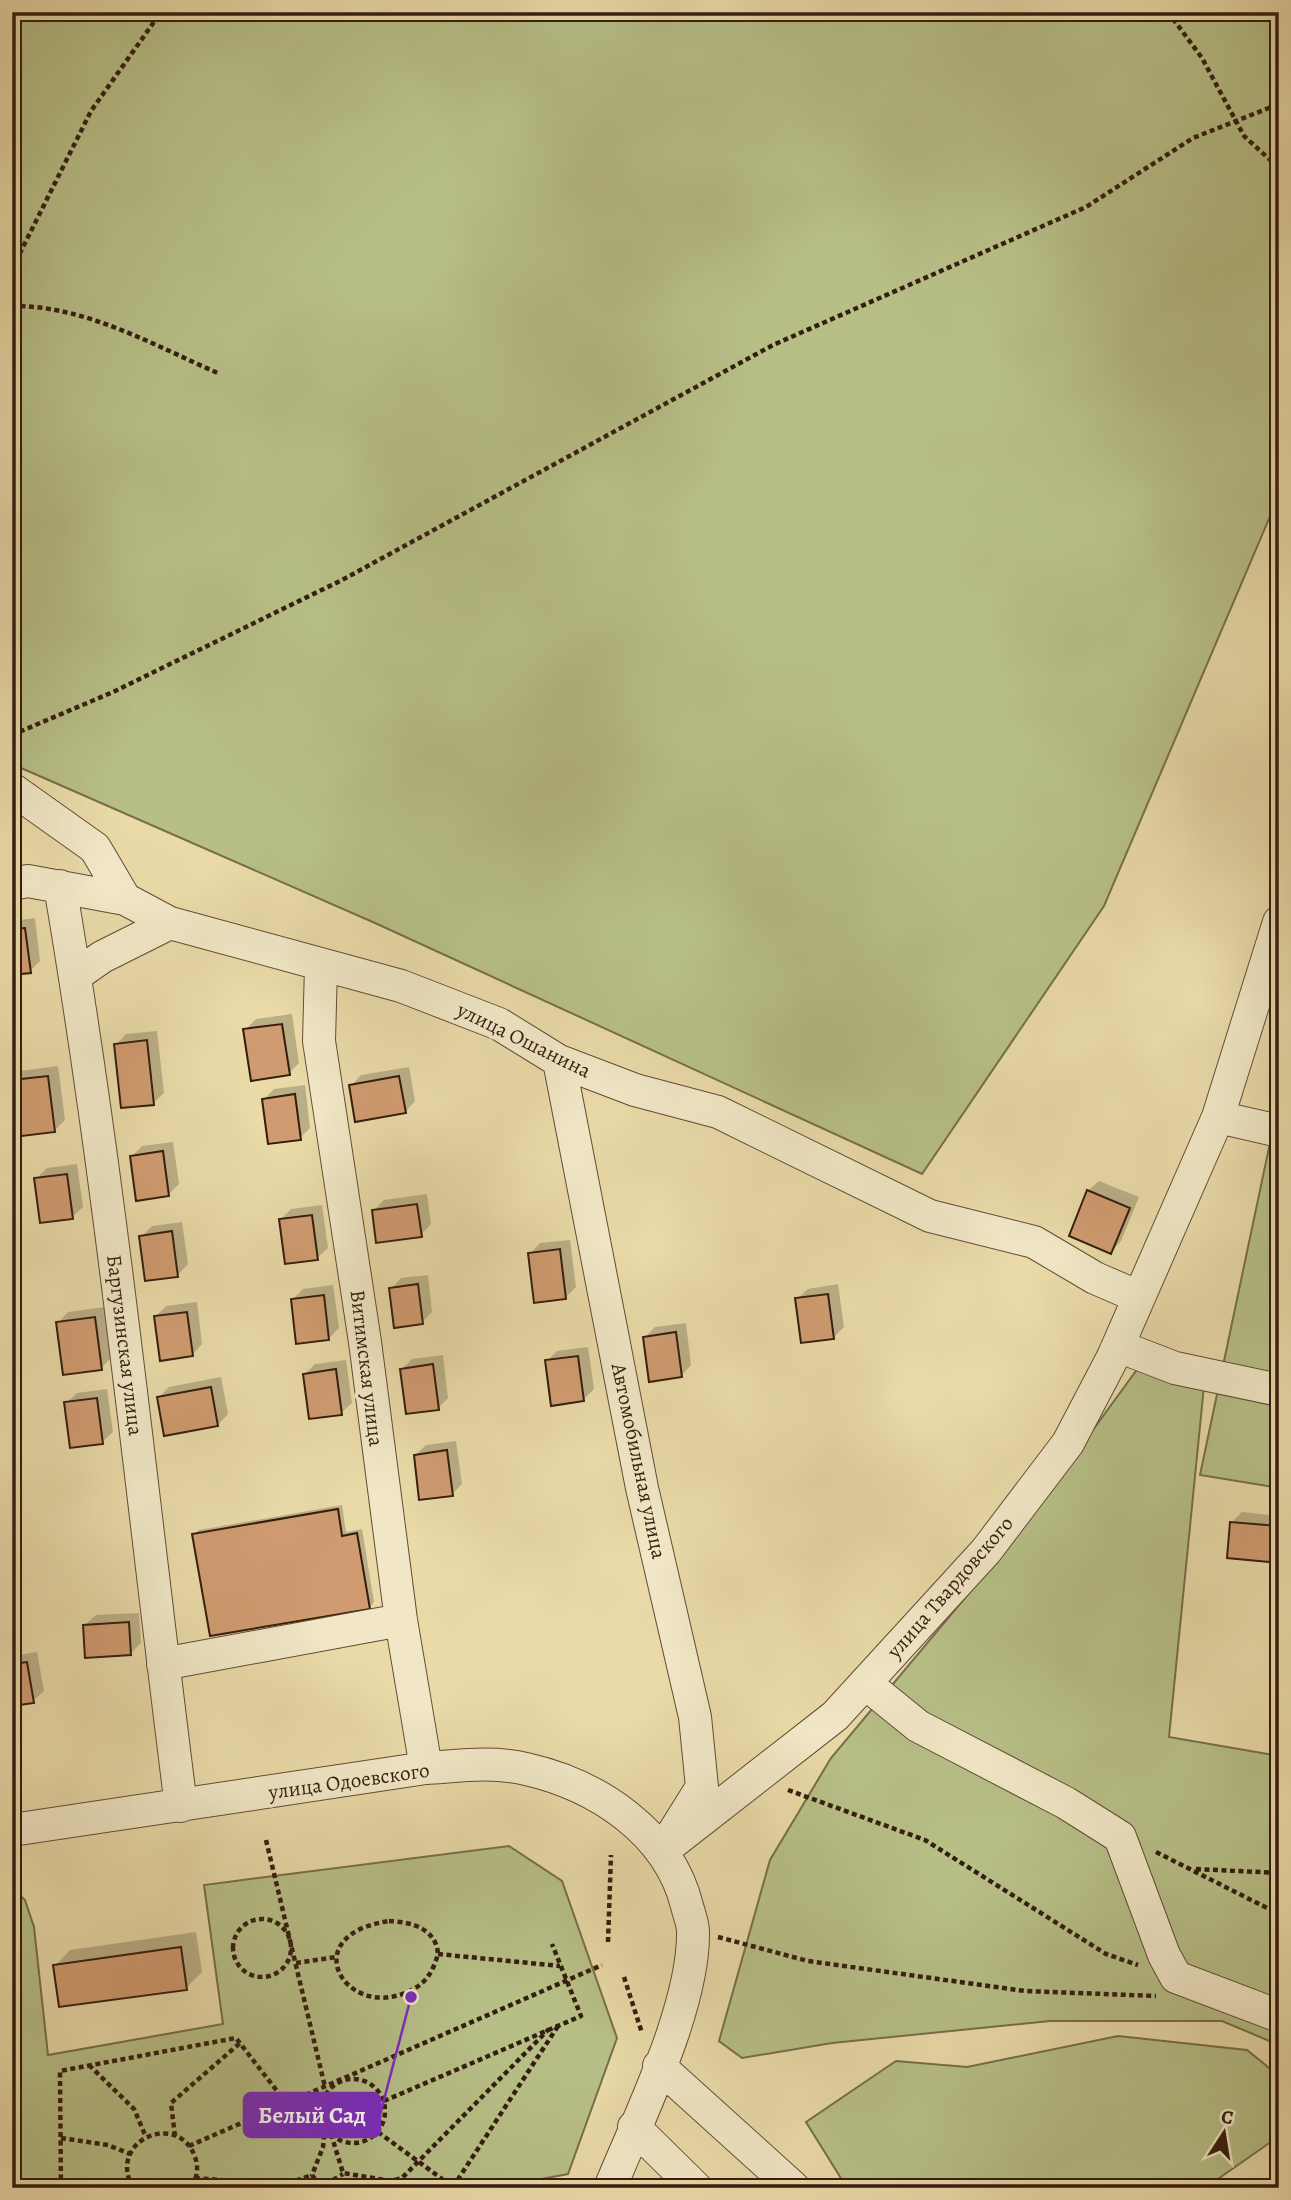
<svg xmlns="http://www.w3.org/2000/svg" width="1291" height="2200" font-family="Alegreya,serif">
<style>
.green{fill:#b7bf87;stroke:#766e4b;stroke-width:2}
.shadow{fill:#0003}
.building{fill:#d09b70;stroke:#341d0f;stroke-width:2}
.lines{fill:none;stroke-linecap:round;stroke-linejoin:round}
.minor-casing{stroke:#614c35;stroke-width:34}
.path{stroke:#341d0f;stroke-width:4.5;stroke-dasharray:5 3.5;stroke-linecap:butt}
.minor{stroke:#f1e7c6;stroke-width:32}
.labels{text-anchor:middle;stroke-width:7;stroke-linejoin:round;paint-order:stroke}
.street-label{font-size:21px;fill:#341d0f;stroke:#f1e7c6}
.leader{fill:none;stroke:#7b2cbf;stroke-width:2.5}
.callout-dot{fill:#7b2cbf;stroke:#f1e7c6;stroke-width:2.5}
.callout{fill:#7b2cbf;stroke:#7b2cbf;stroke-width:2.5}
.callout-label{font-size:23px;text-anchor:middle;font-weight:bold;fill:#fff}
</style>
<rect width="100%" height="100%" fill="#e9daa8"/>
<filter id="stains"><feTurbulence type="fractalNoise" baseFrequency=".00286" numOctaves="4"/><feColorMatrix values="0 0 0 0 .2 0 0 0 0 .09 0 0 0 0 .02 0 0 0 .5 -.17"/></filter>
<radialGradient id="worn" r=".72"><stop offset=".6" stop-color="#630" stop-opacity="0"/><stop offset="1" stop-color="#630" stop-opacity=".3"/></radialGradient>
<!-- green -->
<path class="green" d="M12,12H1279V450L1274,507L1104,906L922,1174L375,923L12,764Z
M1279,1100V1488L1200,1475Z
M1144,1360L1204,1386L1169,1737L1279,1756V2045L1222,2021H1050L832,2043L742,2058L719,2041L770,1860L831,1758L1006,1549Z
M509,1846L562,1881L617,2038L568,2174L536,2180L524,2188H12V1888L25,1900L34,1927L48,2055L223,2024L204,1885Z
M1118,2036L1247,2050L1279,2076V2132L1275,2139L1205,2188H847L806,2122L896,2061L967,2067Z"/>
<!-- shadow -->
<path class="shadow" d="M35,918L40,961L30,971L12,974V921Z
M292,1014L299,1063L289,1073L245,1030L256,1019Z
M157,1031L164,1093L153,1103L116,1045L126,1034Z
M58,1066L65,1120L55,1130L16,1135L12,1078L19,1071Z
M409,1067L415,1101L405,1112L351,1086L361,1075Z
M305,1085L310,1128L300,1138L263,1100L274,1089Z
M173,1142L179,1184L168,1195L132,1156L142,1146Z
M77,1164L83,1207L72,1217L36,1179L47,1168Z
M1099,1181L1139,1197L1121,1241L1111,1252L1088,1191Z
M427,1194L431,1224L421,1235L374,1210L384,1200Z
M322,1205L328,1248L317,1258L281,1219L291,1209Z
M182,1222L188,1264L178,1275L141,1237L152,1226Z
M570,1240L576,1287L565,1298L530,1254L540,1243Z
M428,1275L432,1312L422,1322L391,1289L401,1278Z
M838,1284L844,1327L834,1337L797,1299L808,1289Z
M333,1285L339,1328L329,1338L292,1300L303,1289Z
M197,1302L202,1344L192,1355L156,1316L166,1306Z
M105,1307L111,1358L101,1368L58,1323L68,1312Z
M686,1323L691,1365L681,1376L645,1337L655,1327Z
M588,1347L594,1389L583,1400L547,1361L557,1351Z
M443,1355L448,1398L438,1408L402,1369L412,1359Z
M346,1360L352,1403L341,1413L305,1374L315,1364Z
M221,1377L228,1414L218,1425L159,1397L169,1387Z
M107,1389L113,1432L102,1442L66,1403L77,1393Z
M456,1441L462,1484L452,1494L415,1455L426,1445Z
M342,1505L346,1532L362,1529L374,1602L370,1607L194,1535L199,1530Z
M1242,1512L1279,1516V1561L1232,1522Z
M139,1613L141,1643L130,1654L85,1625L96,1615Z
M37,1652L44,1691L33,1701L12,1705V1656Z
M196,1932L202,1972L186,1988L55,1966L70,1950Z"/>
<!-- building -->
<path class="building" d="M25,928L31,973L12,975V929Z
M282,1024L290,1075L251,1081L243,1029Z
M147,1040L154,1105L121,1108L114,1044Z
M48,1076L55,1132L14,1137L12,1080Z
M399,1076L406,1113L355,1122L349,1085Z
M295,1094L301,1140L268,1144L262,1099Z
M163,1151L169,1196L136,1201L130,1156Z
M67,1174L73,1219L40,1223L34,1178Z
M1087,1190L1130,1208L1111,1254L1069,1236Z
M417,1204L422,1237L376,1243L372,1210Z
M312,1215L318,1260L285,1264L279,1219Z
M172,1231L178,1277L145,1281L139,1236Z
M560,1249L566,1299L534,1303L528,1253Z
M418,1284L423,1324L394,1328L389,1288Z
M828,1294L834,1339L801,1343L795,1298Z
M324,1295L329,1340L296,1344L291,1299Z
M187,1312L193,1356L160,1361L154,1316Z
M95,1317L102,1370L63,1375L56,1322Z
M676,1332L682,1377L649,1382L643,1337Z
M578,1356L584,1401L551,1406L545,1360Z
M433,1364L439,1410L406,1414L400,1369Z
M336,1369L342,1415L309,1419L303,1374Z
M211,1387L218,1426L164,1436L157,1397Z
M97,1398L103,1444L70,1448L64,1402Z
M447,1450L453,1496L419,1500L414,1455Z
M338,1509L342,1536L357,1533L370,1609L210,1636L192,1534Z
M1230,1522L1279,1526V1563L1227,1558Z
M129,1622L131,1655L85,1658L83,1625Z
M27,1662L34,1703L12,1706V1664Z
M181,1947L187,1990L59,2007L53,1965Z"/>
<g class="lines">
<!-- minor casing -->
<g class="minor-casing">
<path id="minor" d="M12,789L95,848L125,899L170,923L401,986L499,1024L559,1061L635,1090L718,1112L930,1216L1034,1242L1095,1278L1139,1297
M12,884L28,881L125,899
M60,886C112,1191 142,1499 181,1806
M321,966L319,1041L365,1342L401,1620L426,1768
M75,976L102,957L170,923
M559,1061L642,1488L695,1717L702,1787L672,1835
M1218,1117L1279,1131
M1118,1346L1175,1368L1279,1390
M163,1664L401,1620
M865,1683L918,1726L1066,1803L1120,1837L1164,1955L1176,1977L1279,2016
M12,1830L426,1768C459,1766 493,1761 526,1769C597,1785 669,1832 687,1906C689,1914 693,1923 693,1932C694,2007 639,2117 610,2188
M662,1851L835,1716L986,1551L1068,1443L1113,1357L1218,1117L1279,922
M659,2066L794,2188
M634,2127L696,2188"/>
</g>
<!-- path -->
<path class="path" d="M1168,12L1202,58L1244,136L1279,168
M12,269L91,111L161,12
M12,306C85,305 155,346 220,374
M12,735L113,692L342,580L773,345L1086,207L1193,138L1279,104
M788,1790L925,1840L1106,1954L1138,1965
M266,1840L325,2087
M1156,1852L1279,1914
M1196,1869L1279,1873
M233 1948a29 29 0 1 1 58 0a29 29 0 1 1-58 0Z
M389,1921C411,1922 436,1928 438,1954C432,1974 425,1985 405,1993C344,2018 295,1935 389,1921Z
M718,1937L808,1961L1025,1991L1156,1996
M608,1942L611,1855
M438,1954L560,1966
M296,1963L336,1957
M624,1977L642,2033
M89,2065L134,2109L146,2137
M321 2111a32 32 0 1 1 64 0a32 32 0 1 1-64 0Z
M384,2101L581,2016L552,1944
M325,2126L323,2147L312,2175L318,2183L333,2180L343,2174
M378,2132L453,2187
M331,2134L343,2173L391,2181L402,2178L549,2029
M175,2136L171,2103L240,2043
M61,2138L108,2145L130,2154
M189,2146L602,1965
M195,2178L283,2185L312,2175
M453,2187L558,2026
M61,2188L60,2071L236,2038L287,2104
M133,2188C106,2140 179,2110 195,2157C199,2167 197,2179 191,2188
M537,2188L542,2184L582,2185"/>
<!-- minor -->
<use href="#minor" class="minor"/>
</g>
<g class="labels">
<!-- street labels -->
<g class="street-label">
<text transform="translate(524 1040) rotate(26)" y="7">улица Ошанина</text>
<text transform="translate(125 1345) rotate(83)" y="7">Баргузинская улица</text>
<text transform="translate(367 1368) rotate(83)" y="7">Витимская улица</text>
<text transform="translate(639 1461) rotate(78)" y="7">Автомобильная улица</text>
<text transform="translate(950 1587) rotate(-49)" y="7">улица Твардовского</text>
<text transform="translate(349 1781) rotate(-8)" y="7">улица Одоевского</text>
</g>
</g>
<!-- callouts -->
<path class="leader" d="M411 1997L380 2115"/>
<circle class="callout-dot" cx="411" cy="1997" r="7"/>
<rect class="callout" x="244" y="2093" width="136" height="44" rx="7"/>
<g class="callout-label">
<text x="312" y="2123">Белый Сад</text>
</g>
<!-- margin -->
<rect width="1291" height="2200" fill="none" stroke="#e9daa8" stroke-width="42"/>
<rect x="14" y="14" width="1263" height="2172" fill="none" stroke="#341d0f" stroke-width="3.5"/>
<rect x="21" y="21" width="1249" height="2158" fill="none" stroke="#341d0f" stroke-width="2"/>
<!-- north arrow -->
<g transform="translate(1224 2133) rotate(12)" stroke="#f1e7c6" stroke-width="5" paint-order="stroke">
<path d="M0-5L12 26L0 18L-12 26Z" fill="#341d0f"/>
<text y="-10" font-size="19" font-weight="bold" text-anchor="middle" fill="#341d0f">С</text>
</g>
<rect width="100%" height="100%" filter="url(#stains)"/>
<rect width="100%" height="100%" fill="url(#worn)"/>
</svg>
